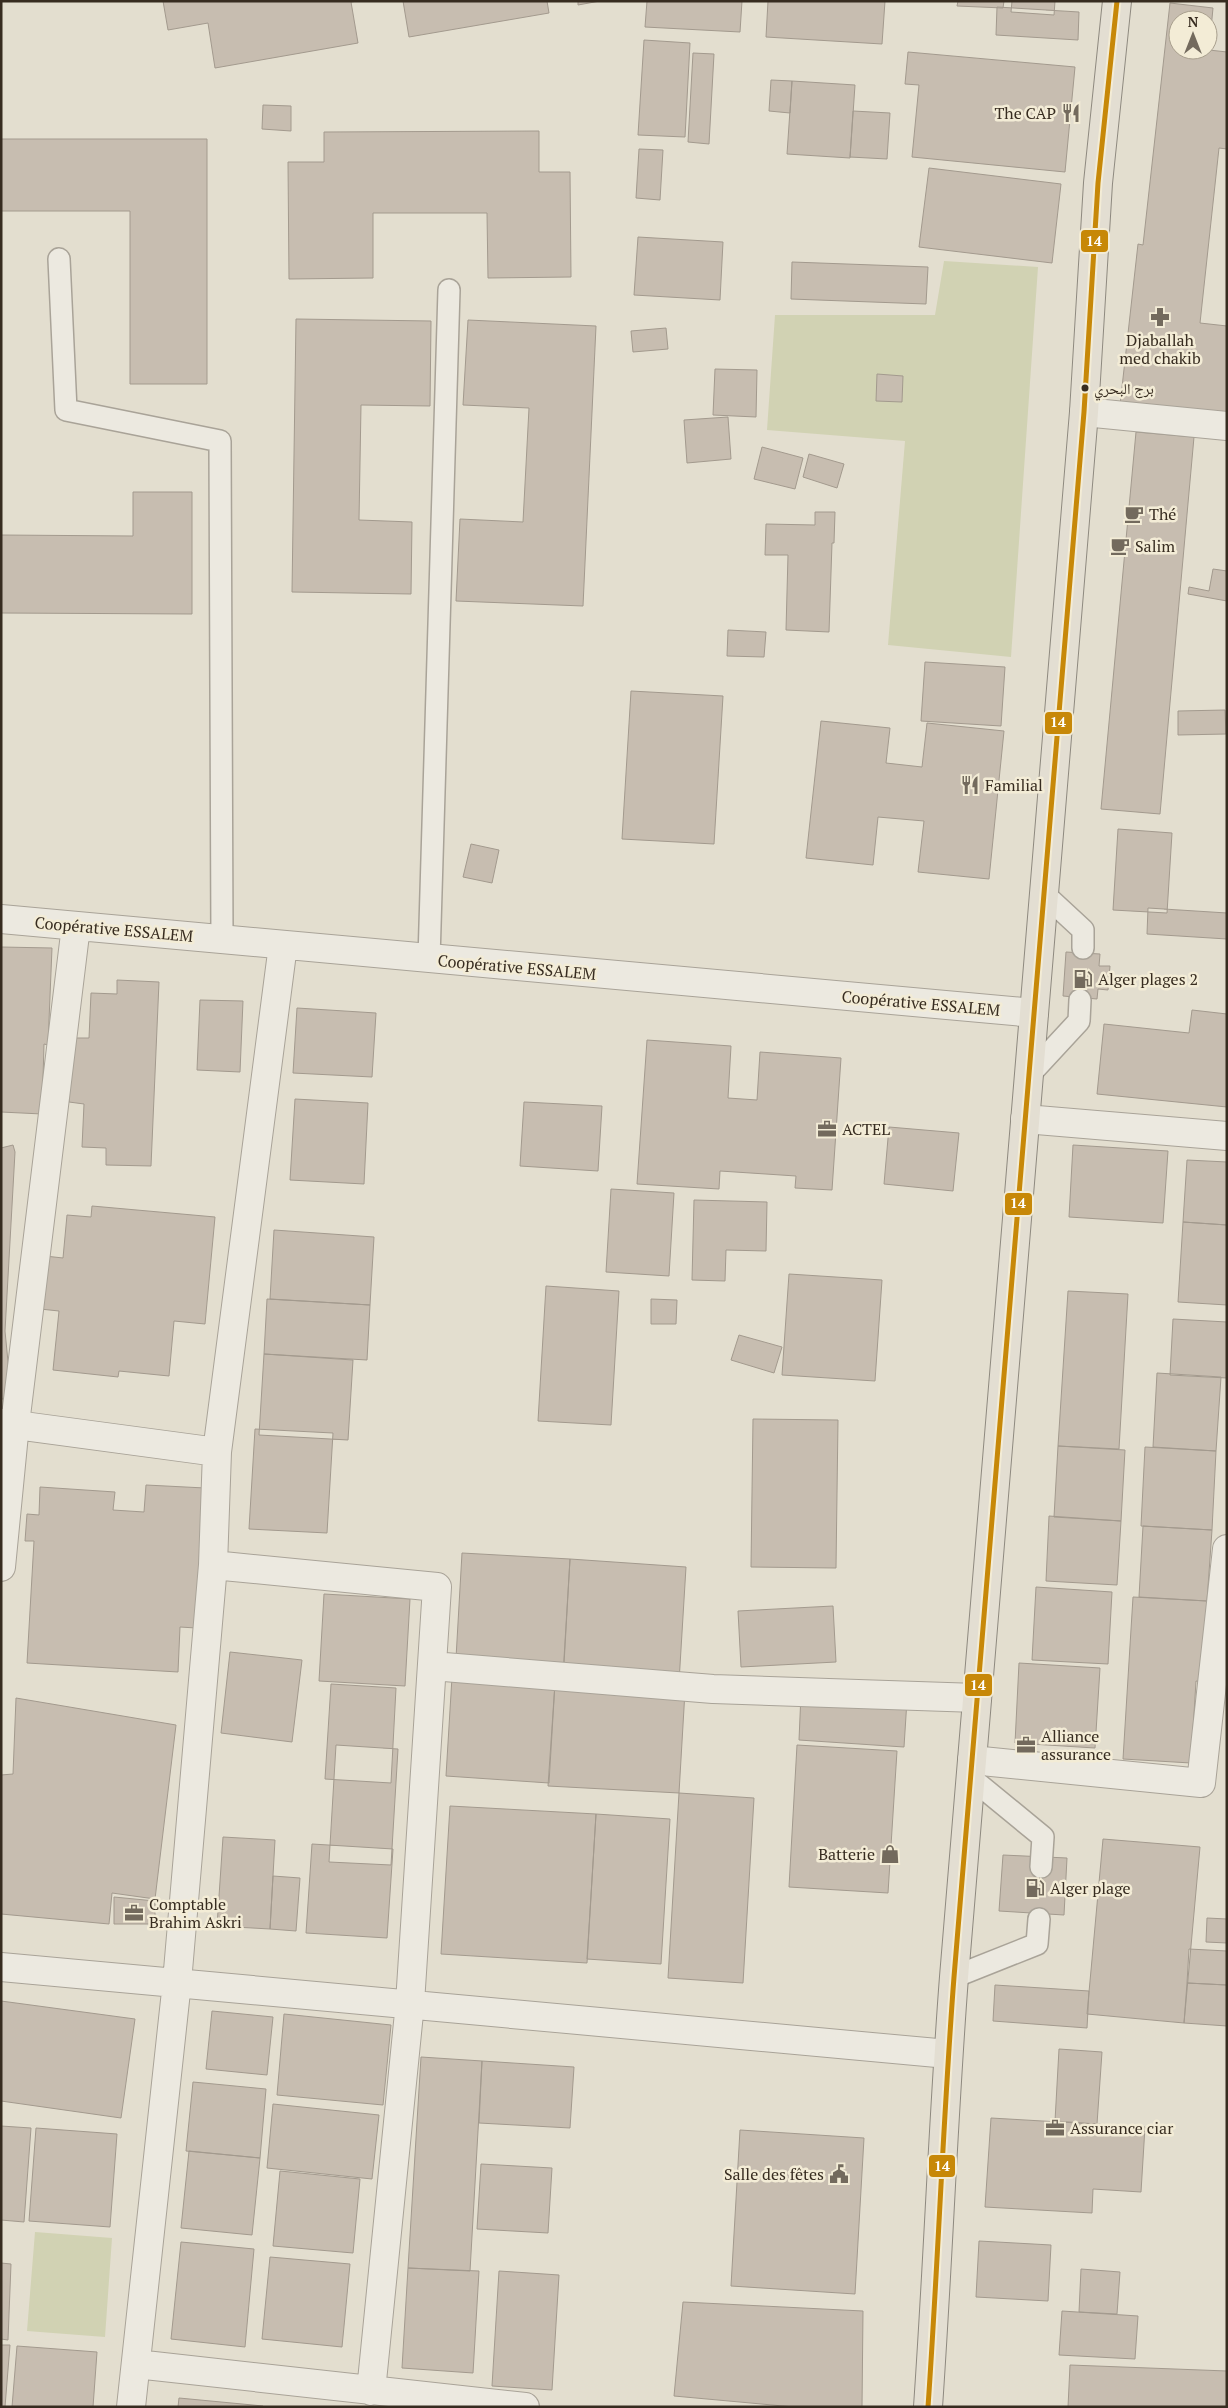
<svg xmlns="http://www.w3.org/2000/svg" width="1228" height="2408" font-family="'PT Serif','Noto Naskh Arabic',serif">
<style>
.green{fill:#d1d2b3}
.building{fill:#c7bdb0;stroke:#a39a8e;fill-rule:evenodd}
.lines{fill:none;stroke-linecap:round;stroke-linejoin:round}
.service-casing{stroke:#a9a398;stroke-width:24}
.minor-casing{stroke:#a9a398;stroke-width:30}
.primary-casing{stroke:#8e897f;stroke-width:30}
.service{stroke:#ece9e0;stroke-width:21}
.minor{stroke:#ece9e0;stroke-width:28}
.primary{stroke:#e3ded2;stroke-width:28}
.bus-1-casing{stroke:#f3ecd6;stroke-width:9}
.bus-1{stroke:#c78808;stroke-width:5}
.bus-dot{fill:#372c20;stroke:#f3ecd6;stroke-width:2}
.labels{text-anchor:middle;stroke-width:5;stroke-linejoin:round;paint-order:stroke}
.bus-label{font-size:15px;fill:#372c20;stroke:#f3ecd6;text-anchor:start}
.poi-label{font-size:16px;fill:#372c20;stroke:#f3ecd6;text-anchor:start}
.street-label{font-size:16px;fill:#372c20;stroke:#f3ecd6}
.line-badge{stroke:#f3ecd6;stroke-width:2}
.badge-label{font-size:14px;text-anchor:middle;font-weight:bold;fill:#fff}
</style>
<rect width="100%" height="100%" fill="#e3decf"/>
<!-- green -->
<path class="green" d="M944,261L1038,267L1011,657L888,645L905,441L767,430L775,315H935Z
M35,2232L112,2238L105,2337L27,2331Z"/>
<!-- building -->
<path class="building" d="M163,1H358L351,2L358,43L215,68L208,23L168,30Z
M403,1H547L549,13L409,37Z
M578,1H600L578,5Z
M647,1H742L740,32L645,27Z
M768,1H885L882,44L766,37Z
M958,1H1004L1003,8L957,6Z
M1012,1H1055L1054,15L1011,12Z
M1170,3L1213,8L1209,50L1227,52V149L1219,148L1200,323L1227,326V417L1120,405L1138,244L1143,245ZM1178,20H1208V50H1178Z
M997,7L1079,12L1078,40L996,35Z
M644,40L690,43L685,137L638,135Z
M908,52L1075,67L1065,172L912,157L919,85L905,84Z
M693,53L714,54L709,144L688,142Z
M771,80L792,81L790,113L769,111Z
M792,81L855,85L850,158L787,154Z
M263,105L291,106V131L262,129Z
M853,111L890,113L887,159L850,157Z
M539,131V172H570L571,277L488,278L487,213H373V278L289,279L288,162H324V132Z
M1,139H207V384H130V211H1Z
M639,149L663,150L660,200L636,198Z
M929,168L1061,184L1052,263L919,247Z
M638,237L723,242L720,300L634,295Z
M792,262L928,267L926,304L791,299Z
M296,319L431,321L430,406L361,405L359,520L412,522L411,594L292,592Z
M468,320L596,326L583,606L456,601L460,519L523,522L529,408L463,405Z
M666,328L668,349L633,352L631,331Z
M715,369L757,370L756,417L713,415Z
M877,374L903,376L902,402L876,401Z
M728,417L731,459L687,463L684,420Z
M1136,432L1194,437L1160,814L1101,809Z
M762,447L803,458L795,489L754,479Z
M809,454L844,464L837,488L803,477Z
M133,492H192V614L1,613V535L133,536Z
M815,512H835L834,543H832L829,632L786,630L788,555H765L766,524L815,525Z
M1213,569L1227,571V601L1188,594L1189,587L1209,591Z
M728,630L766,632L764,657L727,656Z
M925,662L1005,667L1001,726L921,721Z
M631,691L723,696L714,844L622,839Z
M1225,710L1226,734L1178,735V711Z
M821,721L890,728L886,763L922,767L927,723L1004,731L989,879L918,872L924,821L878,817L873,865L806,858Z
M1118,829L1172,833L1167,913L1113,910Z
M471,844L499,850L492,883L463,877Z
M1148,908L1227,913V939L1147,934Z
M1,947L52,948L48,1045L44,1044L42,1114L1,1112Z
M1066,952L1100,954L1099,966H1110L1108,990L1098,989L1097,999L1063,996Z
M117,980L159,982L151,1166L106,1165V1148L82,1147L84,1104L69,1102L72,1038H89L91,993L117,994Z
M200,1000L243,1001L240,1072L197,1070Z
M297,1008L376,1013L372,1077L293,1073Z
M1192,1010L1227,1014V1107L1097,1094L1104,1024L1189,1033Z
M647,1040L731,1046L728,1098L757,1100L760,1052L841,1058L832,1190L795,1188L796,1176L720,1171L719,1189L637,1184Z
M295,1099L368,1103L364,1184L290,1180Z
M524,1102L602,1106L598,1171L520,1166Z
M889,1127L959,1133L953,1191L884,1184Z
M13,1145L15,1152L5,1331L9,1372L7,1399H1V1148Z
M1073,1145L1168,1151L1163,1223L1069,1217Z
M1187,1160L1227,1162V1225L1183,1222Z
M611,1189L674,1193L669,1276L606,1272Z
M694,1200L767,1202L766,1251L726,1250L725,1281L692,1280Z
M92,1206L215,1217L205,1324L174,1321L169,1376L119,1371L118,1377L53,1370L59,1311L40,1309L45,1256L63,1258L67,1215L91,1217Z
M1183,1222L1227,1225V1305L1178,1302Z
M274,1230L374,1237L370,1305L270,1299Z
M789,1274L882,1280L875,1381L782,1375Z
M546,1286L619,1291L611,1425L538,1421Z
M1068,1291L1128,1294L1119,1449L1058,1446Z
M267,1299L370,1305L367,1360L264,1354Z
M651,1299L677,1300L676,1324H651Z
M1173,1319L1227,1322V1378L1170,1375Z
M739,1335L782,1347L774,1373L731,1360Z
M264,1354L353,1360L348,1440L259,1435Z
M1157,1373L1221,1377L1216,1451L1153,1447Z
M753,1419L838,1420L836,1568L751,1567Z
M255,1429L333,1433L327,1533L249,1529Z
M1058,1446L1125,1450L1121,1521L1054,1517Z
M1145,1447L1216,1451L1212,1530L1141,1526Z
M146,1485L205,1488L196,1628L180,1627L178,1672L27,1663L34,1541H25L27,1514L39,1515L40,1487L115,1492L113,1510L144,1512Z
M1049,1516L1121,1521L1117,1585L1046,1581Z
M1143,1526L1212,1530L1207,1601L1139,1597Z
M462,1553L570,1559L564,1664L456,1658Z
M570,1559L686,1567L679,1682L563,1675Z
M1036,1587L1112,1592L1108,1664L1032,1660Z
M324,1594L410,1599L405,1686L319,1681Z
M1133,1597L1207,1601L1202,1682L1196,1681L1191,1763L1123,1759Z
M833,1606L836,1662L741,1667L738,1611Z
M230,1652L302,1660L292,1742L221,1733Z
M1019,1663L1100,1668L1095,1748L1015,1743Z
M452,1677L555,1683L549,1783L446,1776Z
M555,1683L685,1691L679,1793L548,1786Z
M331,1684L396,1688L391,1783L325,1779Z
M801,1694L907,1700L904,1747L799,1740Z
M16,1698L176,1725L155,1899L112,1893L109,1924L1,1914V1775L13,1774Z
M336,1745L398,1749L391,1865L329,1862Z
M797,1745L897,1751L888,1893L789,1887Z
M679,1793L754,1798L743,1983L668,1978Z
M450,1806L596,1814L587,1963L441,1954Z
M596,1814L670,1819L661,1964L587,1959Z
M223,1837L275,1840L270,1929L217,1926Z
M1103,1839L1200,1847L1184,2023L1087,2014Z
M312,1844L393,1849L387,1938L306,1933Z
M1003,1855L1067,1858L1064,1915L999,1911Z
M273,1876L300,1878L296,1931L270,1929Z
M114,1897L155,1901V1924H114Z
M1207,1918L1227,1919V1943L1206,1942Z
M1189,1949L1227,1951V1985L1187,1983Z
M1187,1983L1227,1985V2026L1184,2023Z
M995,1985L1089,1991L1087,2028L993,2021Z
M1,2001L135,2019L121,2118L1,2101Z
M212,2011L273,2017L267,2075L206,2069Z
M284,2014L391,2025L383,2105L277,2095Z
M1059,2049L1102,2052L1097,2124L1055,2121Z
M421,2057L482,2061L470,2271L408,2268Z
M482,2061L574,2067L570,2128L479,2123Z
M193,2082L266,2089L260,2158L186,2151Z
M273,2104L379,2115L372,2179L267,2168Z
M991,2118L1145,2127L1141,2192L1093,2189L1092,2213L985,2207Z
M1,2126L31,2128L24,2222L1,2220Z
M36,2128L117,2134L110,2227L29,2221Z
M740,2130L864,2138L855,2294L731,2286Z
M189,2151L260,2158L252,2235L181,2228Z
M481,2164L552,2168L548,2233L477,2229Z
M280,2171L360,2179L353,2253L273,2246Z
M979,2241L1051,2245L1048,2301L976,2297Z
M181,2242L254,2249L245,2347L171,2339Z
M270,2257L350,2264L342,2347L262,2339Z
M1,2263L11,2264L8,2340L1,2339Z
M408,2268L479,2271L473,2373L402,2368Z
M1081,2269L1120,2272L1117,2314L1079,2312Z
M499,2271L559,2275L552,2390L492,2386Z
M683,2302L863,2311L862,2407H794L674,2396Z
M1062,2311L1138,2316L1135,2359L1059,2355Z
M1,2345H10L5,2407H1Z
M17,2346L97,2352L93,2407H12Z
M1070,2365L1227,2371V2407H1068Z
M179,2398L263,2406V2407H178Z"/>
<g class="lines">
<!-- service casing -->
<g class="service-casing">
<path id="service" d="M59,259L66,410L220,441L222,939
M1043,893L1083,930V948
M429,959L449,290
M1029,1075L1079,1021L1080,1000
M971,1778L1043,1837L1041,1867
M954,1977L1037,1944L1039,1919"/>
</g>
<!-- minor casing -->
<g class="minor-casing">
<path id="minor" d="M1084,412L1227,426
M1,919L1034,1013
M1025,1119L1227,1136
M1,1423L217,1452
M213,1565L437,1587L410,2003L371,2391
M1,1567L15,1424L76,926
M432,1666L713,1689L977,1698
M972,1760L1201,1783L1227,1549
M1,1967L948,2054
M136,2364L525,2407
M131,2407L177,1982L213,1565L217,1452L283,945"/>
</g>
<!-- primary casing -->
<g class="primary-casing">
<path id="primary" d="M928,2407C938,2264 943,2120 954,1977L1084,412L1098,183L1117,1"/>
</g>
<!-- service -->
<use href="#service" class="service"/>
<!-- minor -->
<use href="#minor" class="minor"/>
<!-- primary -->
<use href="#primary" class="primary"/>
<!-- bus-1 casing -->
<g class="bus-1-casing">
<path id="bus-1" d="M928,2407C938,2264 943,2120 954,1977L1084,412L1098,183L1117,1"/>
</g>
<!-- bus-1 -->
<use href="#bus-1" class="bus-1"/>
</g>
<!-- icons -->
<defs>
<g id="restaurant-bare" transform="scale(1.5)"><path d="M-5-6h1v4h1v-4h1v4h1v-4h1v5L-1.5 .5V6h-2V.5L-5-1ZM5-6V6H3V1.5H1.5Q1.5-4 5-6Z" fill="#736a5d" stroke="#f3ecd6" stroke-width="2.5" paint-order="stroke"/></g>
<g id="pharmacy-bare" transform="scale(1.5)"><path d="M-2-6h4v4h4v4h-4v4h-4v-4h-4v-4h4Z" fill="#736a5d" stroke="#f3ecd6" stroke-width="2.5" paint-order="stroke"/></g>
<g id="cafe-bare" transform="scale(1.5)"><path d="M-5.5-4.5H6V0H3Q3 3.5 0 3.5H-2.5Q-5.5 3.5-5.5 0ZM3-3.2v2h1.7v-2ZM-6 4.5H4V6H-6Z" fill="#736a5d" stroke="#f3ecd6" stroke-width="2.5" paint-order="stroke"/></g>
<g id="fuel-bare" transform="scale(1.5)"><path d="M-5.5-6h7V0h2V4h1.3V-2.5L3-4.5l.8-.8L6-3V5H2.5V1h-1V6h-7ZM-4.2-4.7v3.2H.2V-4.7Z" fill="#736a5d" stroke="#f3ecd6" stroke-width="2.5" paint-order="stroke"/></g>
<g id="office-bare" transform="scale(1.5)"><path d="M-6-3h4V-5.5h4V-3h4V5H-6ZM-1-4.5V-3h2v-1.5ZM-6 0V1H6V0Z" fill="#736a5d" stroke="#f3ecd6" stroke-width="2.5" paint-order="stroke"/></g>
<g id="shop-bare" transform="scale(1.5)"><path d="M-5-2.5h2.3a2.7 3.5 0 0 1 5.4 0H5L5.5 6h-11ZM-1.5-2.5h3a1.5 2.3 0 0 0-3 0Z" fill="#736a5d" stroke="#f3ecd6" stroke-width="2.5" paint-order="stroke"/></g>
<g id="civic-bare" transform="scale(1.5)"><path d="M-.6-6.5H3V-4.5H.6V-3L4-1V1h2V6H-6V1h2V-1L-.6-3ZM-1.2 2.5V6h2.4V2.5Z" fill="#736a5d" stroke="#f3ecd6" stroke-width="2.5" paint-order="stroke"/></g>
</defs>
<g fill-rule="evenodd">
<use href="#restaurant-bare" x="1071" y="113"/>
<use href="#pharmacy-bare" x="1160" y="317"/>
<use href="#cafe-bare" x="1134" y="514"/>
<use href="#cafe-bare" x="1120" y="546"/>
<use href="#restaurant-bare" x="970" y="785"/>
<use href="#fuel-bare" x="1083" y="979"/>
<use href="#office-bare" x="827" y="1129"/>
<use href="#office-bare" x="1026" y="1745"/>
<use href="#shop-bare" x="890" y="1854"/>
<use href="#fuel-bare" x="1035" y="1888"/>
<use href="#office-bare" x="134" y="1913"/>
<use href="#office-bare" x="1055" y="2128"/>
<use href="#civic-bare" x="839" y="2174"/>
</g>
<!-- markers -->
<circle class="bus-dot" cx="1085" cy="388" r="4.5"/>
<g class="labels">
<!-- bus labels -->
<g class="bus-label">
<text x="1094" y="394">برج البحري</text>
</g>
<!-- poi labels -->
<g class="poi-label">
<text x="1056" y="119" text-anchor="end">The CAP</text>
<text x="1160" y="346" text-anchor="middle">Djaballah<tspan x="1160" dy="18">med chakib</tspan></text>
<text x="1149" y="520">Thé</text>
<text x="1135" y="552">Salim</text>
<text x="985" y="791">Familial</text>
<text x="1098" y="985">Alger plages 2</text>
<text x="842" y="1135">ACTEL</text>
<text x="1041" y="1742">Alliance<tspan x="1041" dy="18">assurance</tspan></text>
<text x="875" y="1860" text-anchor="end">Batterie</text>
<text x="1050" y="1894">Alger plage</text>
<text x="149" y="1910">Comptable<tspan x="149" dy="18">Brahim Askri</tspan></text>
<text x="1070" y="2134">Assurance ciar</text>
<text x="824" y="2180" text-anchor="end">Salle des fêtes</text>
</g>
<!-- street labels -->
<g class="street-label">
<text transform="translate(114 929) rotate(5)" y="6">Coopérative ESSALEM</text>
<text transform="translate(517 967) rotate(5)" y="6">Coopérative ESSALEM</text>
<text transform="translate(921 1003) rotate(5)" y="6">Coopérative ESSALEM</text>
</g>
</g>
<g class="line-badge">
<rect x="1080" y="229" width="29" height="24" rx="5" fill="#c78808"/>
<rect x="1044" y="711" width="29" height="24" rx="5" fill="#c78808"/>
<rect x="1004" y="1192" width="29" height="24" rx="5" fill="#c78808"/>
<rect x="964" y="1673" width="29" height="24" rx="5" fill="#c78808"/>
<rect x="928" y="2154" width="28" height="24" rx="5" fill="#c78808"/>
</g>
<g class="badge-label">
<text x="1094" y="246">14</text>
<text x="1058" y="727">14</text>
<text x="1018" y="1208">14</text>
<text x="978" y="1690">14</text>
<text x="942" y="2171">14</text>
</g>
<!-- border -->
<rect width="1228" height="2408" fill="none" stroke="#372c20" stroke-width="5"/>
<!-- north arrow -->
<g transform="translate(1193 35)"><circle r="24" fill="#f3ecd6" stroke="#a89f8d"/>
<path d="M0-4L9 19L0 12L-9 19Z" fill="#736a5d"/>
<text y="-8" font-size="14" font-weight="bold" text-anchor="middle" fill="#372c20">N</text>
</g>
</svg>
